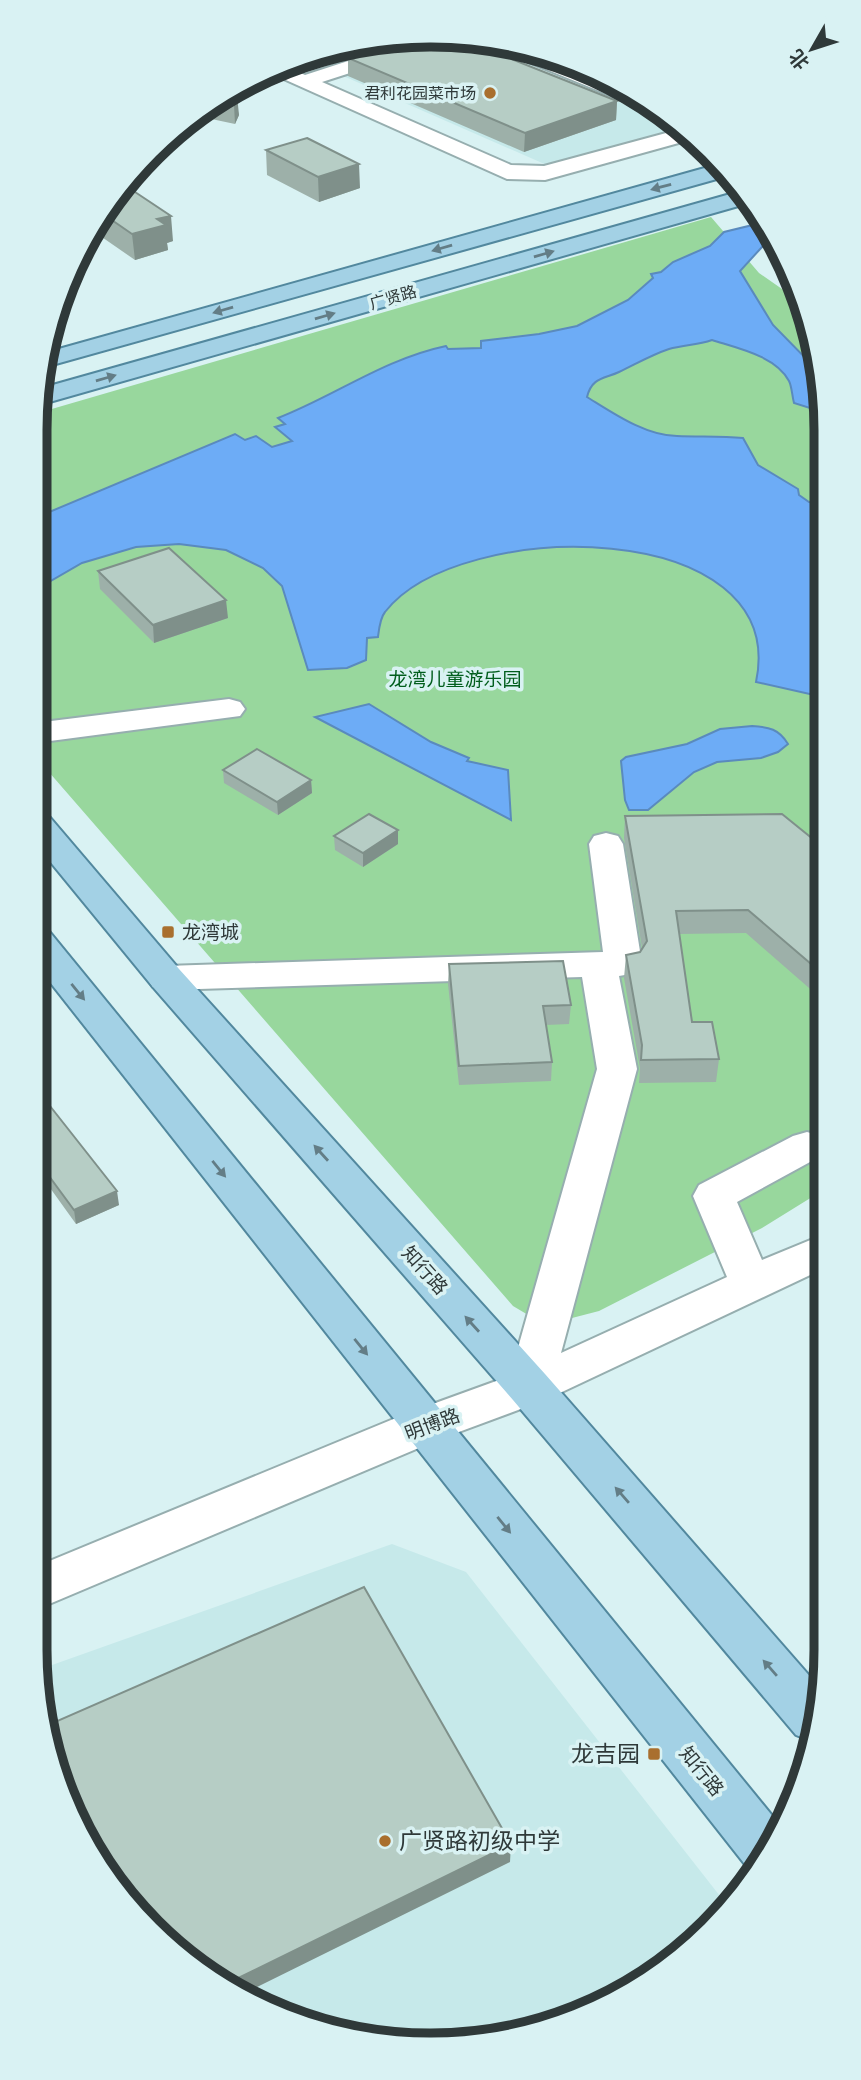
<svg xmlns="http://www.w3.org/2000/svg" width="861" height="2080" font-family="Quicksand,'Noto Sans SC',sans-serif">
<style>
.built{fill:#c6e9ea}
.green{fill:#98d79d}
.water{fill:#6dacf6;stroke:#5a8abd;stroke-width:2}
.lines{fill:none;stroke-linecap:round;stroke-linejoin:round}
.minor-casing{stroke:#96aeaf;stroke-width:4}
.major-casing{stroke:#52889e;stroke-width:4}
.minor{fill:#fff;fill-rule:evenodd}
.major{fill:#a3d1e5;fill-rule:evenodd}
.wall{fill:#9db0a9}
.shaded-wall{fill:#7f908a}
.building{fill:#b6cdc5;stroke:#7f908a;stroke-width:2}
.oneway{fill:#637d86}
.poi-dot{fill:#a96f2e;stroke:#d9f2f3;stroke-width:2.5}
.labels{text-anchor:middle;stroke-width:7;stroke-linejoin:round;paint-order:stroke}
.far-poi-label{font-size:16px;fill:#2f3939;stroke:#d9f2f3;text-anchor:end}
.far-street-label{font-size:16px;fill:#2f3939;stroke:#d9f2f3}
.park-label{font-size:19px;fill:#025e1d;stroke:#d9f2f3}
.poi-label{font-size:19px;fill:#2f3939;stroke:#d9f2f3;text-anchor:start}
.street-label{font-size:19px;fill:#2f3939;stroke:#d9f2f3}
.near-poi-label{font-size:23px;fill:#2f3939;stroke:#d9f2f3;text-anchor:end}
.rim{fill:none;stroke:#2f3939;stroke-width:9}
</style>
<rect width="100%" height="100%" fill="#d9f2f3"/>
<!-- built -->
<path class="built" d="M404,36L481,46L676,125L685,133L549,166L309,61Z
M392,1544L466,1572L727,1905L629,1992L508,2037L378,2042L233,1992L133,1910L56,1777L38,1670Z"/>
<!-- green -->
<path class="green" d="M711,217L759,273L802,303L823,378L825,1189L762,1228L599,1311L545,1325L513,1306L35,756V431L38,413Z"/>
<!-- water -->
<path class="water" d="M761,223L774,245L762,247L740,271L773,325L821,374L823,405L813,409L794,403C792,396 792,387 789,381C776,356 737,348 712,340C698,345 684,345 669,349C651,355 636,364 619,372C604,379 592,377 587,397C613,413 646,436 677,436C699,437 721,436 743,438L758,465L798,489L799,495L809,502L823,503V697L756,682C791,516 459,516 385,612C380,618 379,629 378,637L367,638L366,660L347,668L308,670L282,586L263,568L226,550L179,544L136,547L82,563L35,590V518L235,434L245,440L256,436L272,447L292,441L275,427L285,424L278,418C333,397 384,359 446,346L448,349L481,348V341L539,334L577,326L628,300L653,278L651,274L661,272L673,262L710,246L724,232Z
M369,704L431,742L469,758L467,761L508,770L511,820L315,717Z
M752,726C769,727 779,729 788,744L778,752L761,758L717,762L694,772L648,810H629L625,800L621,761L626,757L687,744L720,729Z"/>
<g class="lines">
<!-- minor casing -->
<g class="minor-casing">
<path id="minor" d="M419,38L442,41L440,44L322,82L511,165L544,166L681,129L693,139L545,180L507,179L268,72L288,67L305,75Z
M509,50C520,51 531,52 541,54C571,60 638,91 660,110H646L511,55Z
M229,699L240,702L245,709L240,716L35,743V723Z
M606,833L618,836L623,844L642,964L636,973L619,976L637,1069L561,1353L727,1277L693,1196L699,1185L793,1136L807,1132L821,1136L825,1150L821,1156L737,1202L762,1260L825,1234V1268L545,1400L440,1439L35,1610V1567L408,1413L510,1376L597,1069L582,977L166,990L153,987L147,978L153,969L166,966L603,952L589,844L594,836Z"/>
</g>
<!-- major casing -->
<g class="major-casing">
<path id="major" d="M719,164L731,175L45,367L48,352Z
M741,191L749,203L39,405L42,388Z
M35,810L47,814L179,969L545,1374L820,1688L811,1741L796,1735L513,1400L153,987L35,843Z
M35,926L48,930L779,1824L755,1870L747,1867L35,963Z"/>
</g>
<!-- minor -->
<use href="#minor" class="minor"/>
<!-- major -->
<use href="#major" class="major"/>
</g>
<!-- wall -->
<path class="wall" d="M404,36L617,101L616,120L524,152L348,76V58L325,66L313,61Z
M233,93L239,115L235,124L202,117Z
M266,150L360,188L319,202L267,175Z
M119,194L173,241L167,243L168,250L135,260L96,233Z
M98,571L228,618L154,643L100,589Z
M223,770L311,780L312,793L278,815L224,783Z
M625,816L824,848V1001L746,933L679,934L692,1022L719,1059L716,1082L639,1083L640,1068L624,978L626,955L640,952L642,948L624,838Z
M398,830V844L363,867L335,850L334,836Z
M449,964L571,1005L569,1024L546,1025L552,1062L551,1081L459,1085L448,984Z
M35,1087L119,1205L76,1224L35,1167Z"/>
<!-- shaded-wall -->
<path class="shaded-wall" d="M404,36L413,37L325,66V57Z
M237,95L239,115L235,124L234,105Z
M617,101L616,120L524,152L525,133Z
M359,164L360,188L319,202L318,177Z
M171,216L173,241L167,243L168,250L135,260L132,234L157,219Z
M226,600L228,618L154,643L153,625Z
M311,780L312,793L278,815L277,802Z
M398,830V844L363,867V853Z
M117,1191L119,1205L76,1224L74,1210Z
M511,1844L510,1862L241,1995L233,1992L224,1985Z"/>
<!-- building -->
<path class="building" d="M414,37L479,46L617,101L525,133L348,58Z
M233,93L237,95L234,105L222,102Z
M307,138L359,164L318,177L266,150Z
M132,190L171,216L157,219L166,225L132,234L106,216L119,194Z
M169,548L226,600L153,625L98,571Z
M257,749L311,780L277,802L223,770Z
M369,814L398,830L363,853L334,836Z
M782,814L824,848V975L748,910L676,911L692,1022H712L719,1059L641,1060L642,1045L626,955L640,952L647,941L625,816Z
M563,961L571,1005L543,1006L552,1062L459,1066L449,964Z
M35,1087L117,1191L74,1210L35,1157Z
M364,1587L511,1844L224,1985L133,1910L56,1777L48,1725Z"/>
<!-- one-way arrows -->
<defs><path id="oneway-solid" d="M-6-.8H1V-3.2L6.5 0L1 3.2V.8H-6Z" transform="scale(1.75)"/></defs>
<g class="oneway">
<use href="#oneway-solid" transform="translate(661 187) rotate(165)"/>
<use href="#oneway-solid" transform="translate(442 248) rotate(164)"/>
<use href="#oneway-solid" transform="translate(544 254) rotate(-16)"/>
<use href="#oneway-solid" transform="translate(223 310) rotate(164)"/>
<use href="#oneway-solid" transform="translate(325 316) rotate(-16)"/>
<use href="#oneway-solid" transform="translate(106 378) rotate(-16)"/>
<use href="#oneway-solid" transform="translate(78 992) rotate(51)"/>
<use href="#oneway-solid" transform="translate(321 1153) rotate(-132)"/>
<use href="#oneway-solid" transform="translate(219 1169) rotate(51)"/>
<use href="#oneway-solid" transform="translate(472 1324) rotate(-132)"/>
<use href="#oneway-solid" transform="translate(361 1347) rotate(51)"/>
<use href="#oneway-solid" transform="translate(622 1495) rotate(-131)"/>
<use href="#oneway-solid" transform="translate(504 1525) rotate(51)"/>
<use href="#oneway-solid" transform="translate(770 1668) rotate(-131)"/>
</g>
<!-- markers -->
<g class="poi-dot">
<circle cx="490" cy="93" r="7"/>
<rect x="161" y="925" width="14" height="14" rx="3.5"/>
<rect x="647" y="1747" width="14" height="14" rx="3.5"/>
<circle cx="385" cy="1841" r="7"/>
</g>
<g class="labels">
<!-- far-poi labels -->
<g class="far-poi-label">
<text x="476" y="99">君利花园菜市场</text>
</g>
<!-- far-street labels -->
<g class="far-street-label">
<text transform="translate(393 297) rotate(-16)" y="6">广贤路</text>
</g>
<!-- park labels -->
<g class="park-label">
<text x="455" y="686">龙湾儿童游乐园</text>
</g>
<!-- poi labels -->
<g class="poi-label">
<text x="182" y="939">龙湾城</text>
</g>
<!-- street labels -->
<g class="street-label">
<text transform="translate(425 1270) rotate(48)" y="7">知行路</text>
<text transform="translate(432 1424) rotate(-21)" y="7">明博路</text>
<text transform="translate(702 1771) rotate(51)" y="7">知行路</text>
</g>
<!-- near-poi labels -->
<g class="near-poi-label">
<text x="640" y="1762">龙吉园</text>
<text x="399" y="1849" text-anchor="start">广贤路初级中学</text>
</g>
</g>
<!-- crop -->
<path d="M0 0H861V2080H0ZM430 47H431A383 383 0 0 1 814 430V1650A383 383 0 0 1 431 2033H430A383 383 0 0 1 47 1650V430A383 383 0 0 1 430 47Z" fill="#d9f2f3" fill-rule="evenodd"/>
<path class="rim" d="M430 47H431A383 383 0 0 1 814 430V1650A383 383 0 0 1 431 2033H430A383 383 0 0 1 47 1650V430A383 383 0 0 1 430 47Z"/>
<!-- north arrow -->
<g transform="translate(812 49) rotate(231)" stroke="#d9f2f3" stroke-width="5" paint-order="stroke">
<path d="M0-5L12 26L0 18L-12 26Z" fill="#2f3939"/>
<text y="-10" font-size="19" font-weight="bold" text-anchor="middle" fill="#2f3939">北</text>
</g>
</svg>
